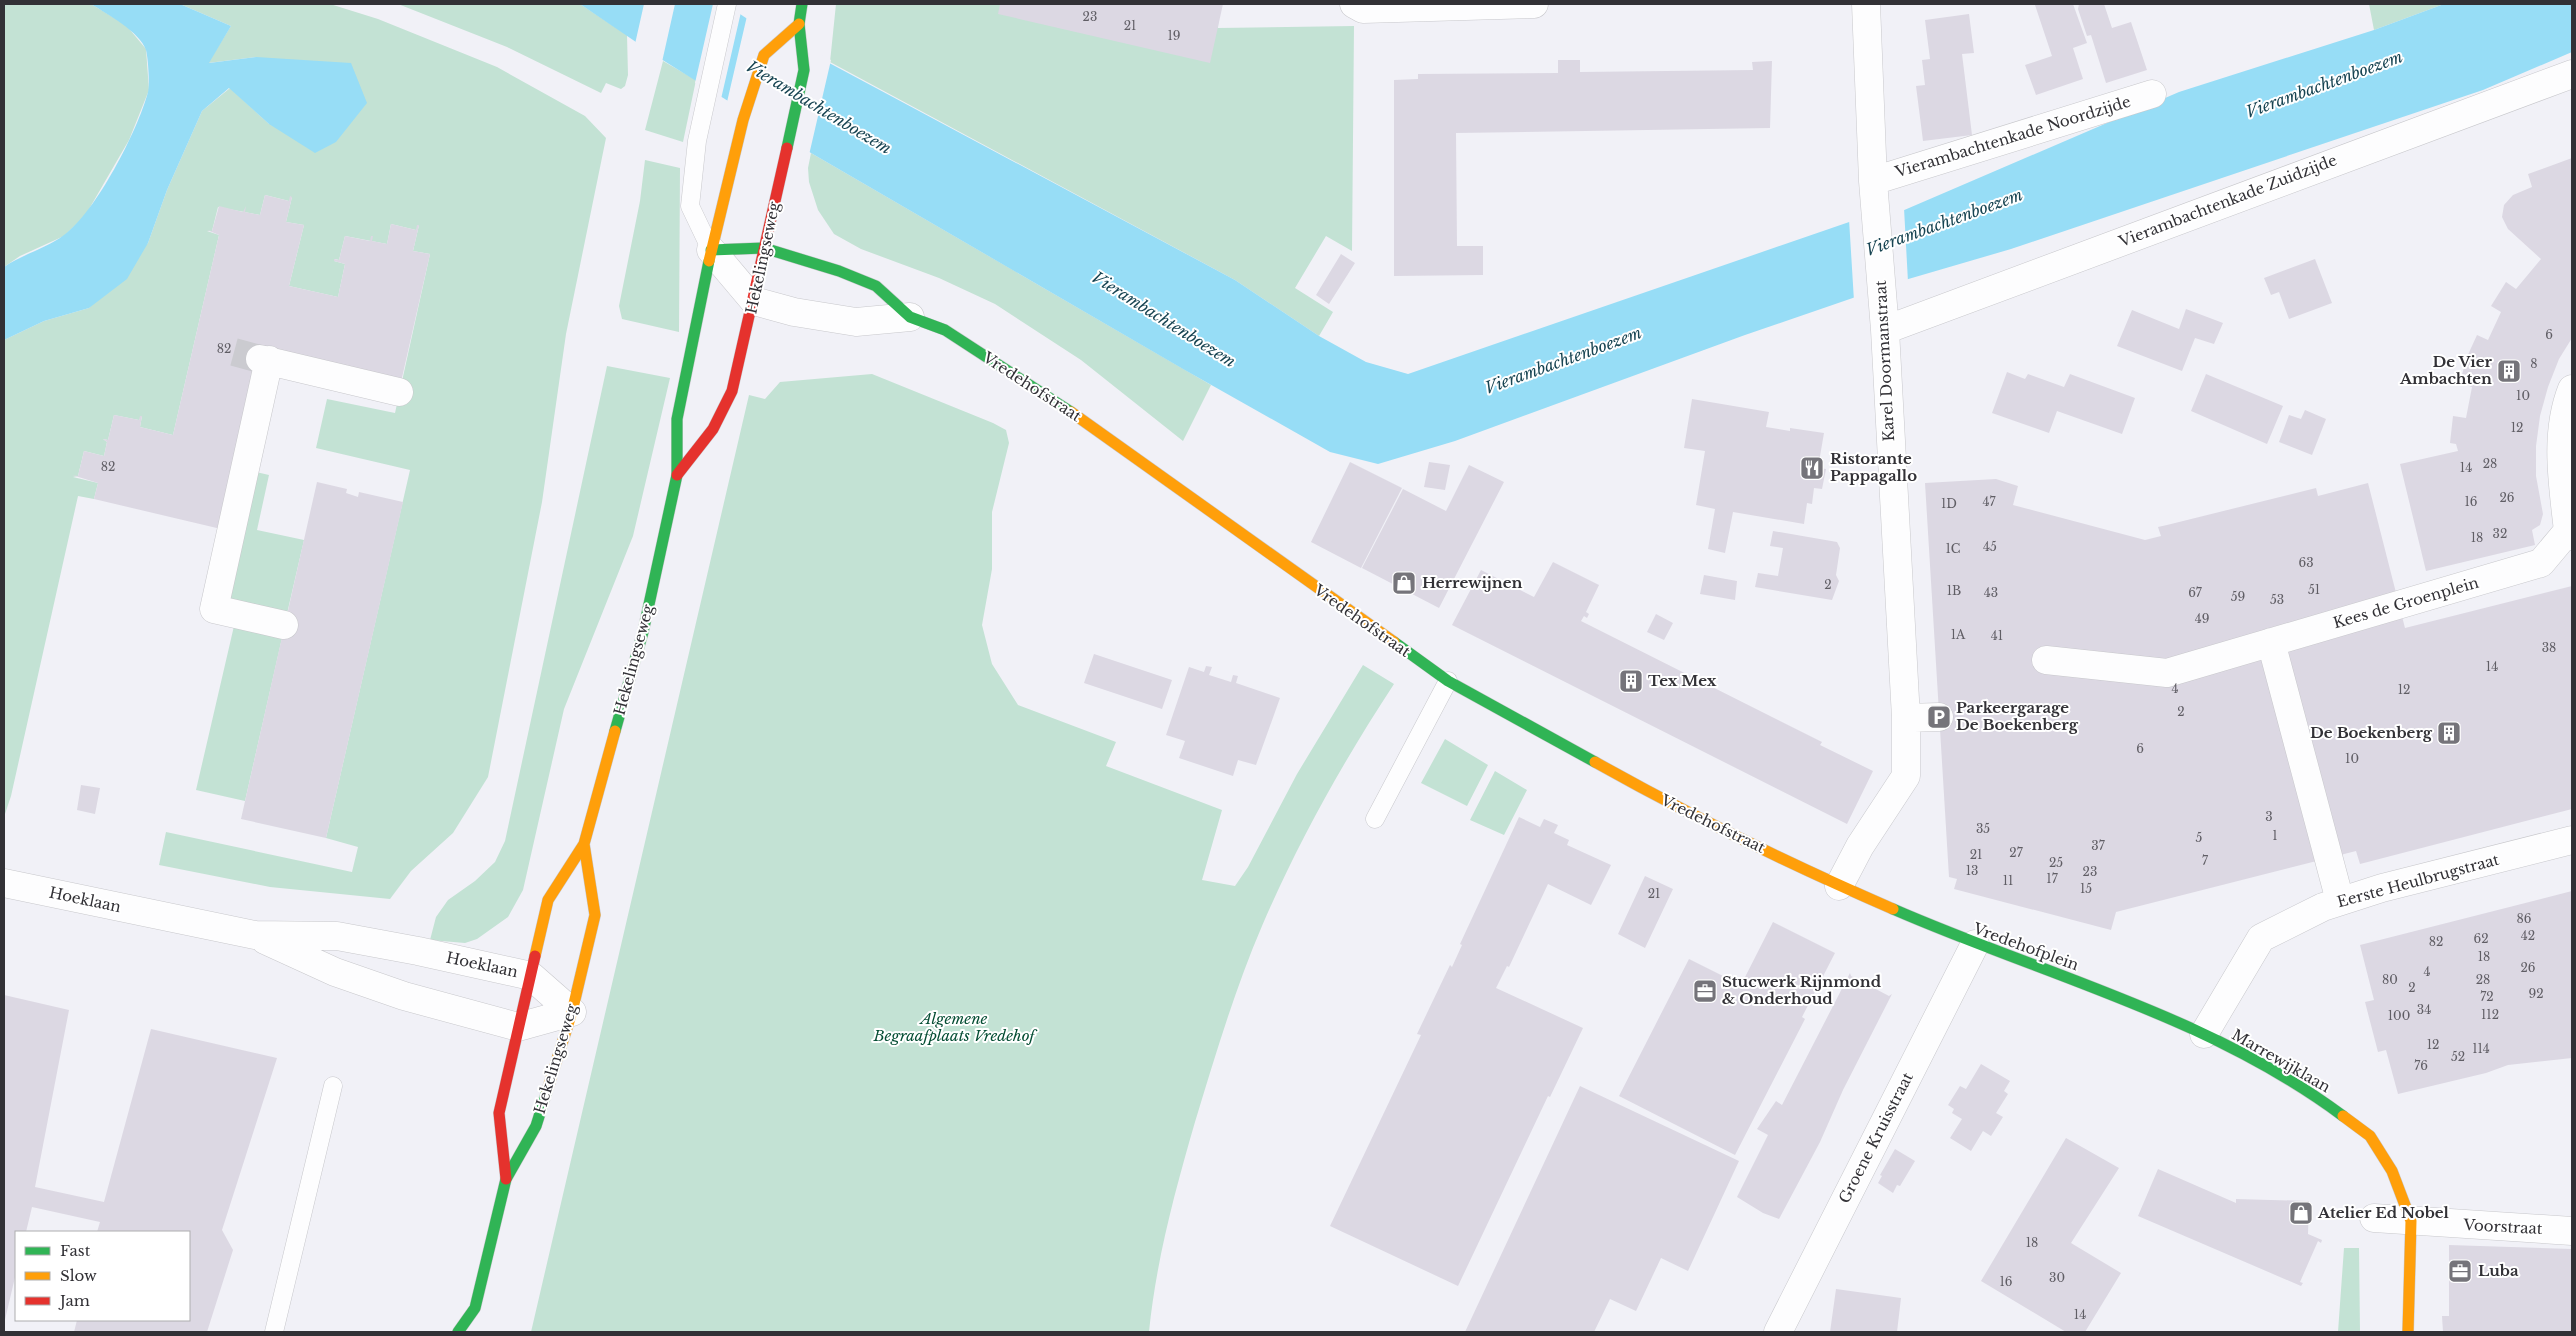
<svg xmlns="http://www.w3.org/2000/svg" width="2576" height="1336" font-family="'Libre Baskerville',serif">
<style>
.green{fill:#c3e2d4}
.water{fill:#97ddf6}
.pier{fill:#f1f1f7}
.building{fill:#dcd8e3}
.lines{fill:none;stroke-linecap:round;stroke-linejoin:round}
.street-tunnel{stroke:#cbcbd0;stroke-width:28;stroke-dasharray:28 14;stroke-linecap:butt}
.lane-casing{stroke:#c8c8cc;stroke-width:19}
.street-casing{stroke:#c8c8cc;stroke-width:29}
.fast-casing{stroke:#c8c8cc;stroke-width:12}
.slow-casing{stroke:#c8c8cc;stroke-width:12}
.jam-casing{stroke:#c8c8cc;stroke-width:12}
.lane{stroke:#fdfdfe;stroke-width:18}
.street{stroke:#fdfdfe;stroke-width:28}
.fast{stroke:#30b455;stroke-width:11}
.slow{stroke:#ff9f0a;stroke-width:11}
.jam{stroke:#e5322d;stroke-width:11}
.labels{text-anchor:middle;stroke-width:4;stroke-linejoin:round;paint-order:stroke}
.number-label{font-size:12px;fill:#605e65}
.street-label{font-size:15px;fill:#323136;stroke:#fff}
.poi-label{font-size:15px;font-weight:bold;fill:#323136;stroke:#fff;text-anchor:start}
.park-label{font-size:15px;font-style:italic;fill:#044d33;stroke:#fff}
.water-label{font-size:16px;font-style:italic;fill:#174452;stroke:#fff}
</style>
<rect width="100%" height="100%" fill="#f1f1f7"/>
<!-- green -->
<path class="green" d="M4,4H91L126,25L146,49L149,90L129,140L85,216L64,236L20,256L4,267Z
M180,4H330L378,19L497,67L585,116L606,138L566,334L542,502L488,777L453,833L411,871L390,899L270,887L159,865L166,832L352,872L358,847L326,838L410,470L316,448L327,399L395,413L430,254L413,251L419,225L416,230L391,224L387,244L345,236L339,260L335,259L334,261L345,264L338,297L289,286L304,225L286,222L292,197L289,201L265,195L260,215L218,207L212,231H207L219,235L173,435L140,427L142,416L139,420L114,415L108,440L103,439L107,442L104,456L84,451L78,476L73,477L98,483L94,499L78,496L11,796L4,817V340L44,321L89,308L148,243L167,190L202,111L230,88L269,124L256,57L208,63L231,26Z
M398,4H580L627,35L628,75L625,86L621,89L606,83L601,93L507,47Z
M836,4H1219L1218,28L1354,26L1352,251L1326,236L1295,288L1333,312L1319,336L1235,280L830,62Z
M2369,4H2444L2374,30Z
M663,61L696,80L683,142L645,130Z
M811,153L1211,385L1183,441L1081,360L995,304L939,278L861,249L834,234L818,210L809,182L808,168Z
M645,160L680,168L679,332L622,319L619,306L640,201Z
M607,366L670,378L633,536L564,709L523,890L508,917L477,939L465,943L430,940L436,917L448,900L475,881L495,862L505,841Z
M872,374L993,423L1006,430L1009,443L992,512V569L982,625L992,664L1018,705L1116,742L1106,766L1222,810L1202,880L1235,886L1248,867L1297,774L1363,665L1394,684C1344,760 1298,842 1262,926C1235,989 1215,1056 1195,1122C1175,1191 1156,1261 1149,1332H531L749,395L765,399L780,382Z
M252,471L269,475L257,530L304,540L286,618L224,603Z
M234,626L282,638L245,801L196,790Z
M1445,739L1488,765L1467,806L1421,783Z
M1495,771L1527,790L1504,835L1470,820Z
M2344,1248H2359L2360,1332H2338Z"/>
<!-- water -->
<path class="water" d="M91,4H180L231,26L209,63L256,57L351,63L367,103L336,142L315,153L269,124L229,88L202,111L167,190L148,243L127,279L89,308L44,321L4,340V267C23,254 47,248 64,235C96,212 138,130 148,92C150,85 148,57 146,50C140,32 107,14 91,4Z
M580,4H725L749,20L1235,280L1319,336L1366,362L1408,374L1855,220L1902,211L2179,92L2374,30L2444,4H2572V52L2483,90L2011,249L1905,280L1745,335L1455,441L1378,464L1330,452L1183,369L811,153L661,59Z"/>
<!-- pier -->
<path class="pier" d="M644,4H675L662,62L635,44Z
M713,4H730L741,12L721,99L695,83Z
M747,16L831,60L809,155L727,102Z
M1904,208L1908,282L1854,301L1849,219Z"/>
<!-- building -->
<path class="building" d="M1000,4H1223L1210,63L998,14Z
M2044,4H2073L2087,43L2073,48L2083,79L2036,95L2025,65L2052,56L2035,5Z
M2079,4H2104L2112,28L2131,22L2147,70L2106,83L2091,35L2087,36L2078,9Z
M1969,14L1974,53L1962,54L1972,135L1923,141L1916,86L1925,85L1922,60L1930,59L1925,20Z
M1558,60H1580V72L1753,70L1752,62L1772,61L1770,128L1456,133L1457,246H1483V275L1394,276V80L1418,79V74L1558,73Z
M2572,158V338L2559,359L2548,387L2540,416L2536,446V476L2543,514L2540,525L2532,530L2535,545L2426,571L2400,464L2458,451L2456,444L2450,443L2453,416L2466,418L2472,387L2460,383L2466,359L2477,335L2488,340L2501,312L2491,306L2506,282L2516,289L2541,259L2508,229L2502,217L2504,205L2513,195L2532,187L2528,174Z
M265,195L289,201L290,196L292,197L286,222L304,225L289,286L338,297L345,264L334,261V259L339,260L345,236L370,241L371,236H373L372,241L387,244L391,224L416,230L417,225H419L413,251L430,254L401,382L274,353L221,529L94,499L98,483L72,475L78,476L84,451L104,456L107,442L103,439L108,440L114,415L139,420L140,416H142L140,427L173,435L219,235L207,230L212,231L219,206L243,212L246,206L245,212L260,215Z
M1341,254L1355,263L1329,304L1316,295Z
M2315,259L2332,303L2289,319L2279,292L2271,295L2264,278Z
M2186,309L2223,323L2214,344L2195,338L2182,371L2117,346L2132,310L2179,329Z
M2007,372L2025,379L2028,374L2064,387L2070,374L2135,398L2122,434L2057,411L2049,433L1992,413Z
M2206,374L2283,406L2267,444L2191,411Z
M1692,399L1769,412L1766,427L1790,431V428L1824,433L1818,468L1826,469L1822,489L1814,488L1812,504L1807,503L1804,524L1733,512L1725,553L1708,549L1715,509L1696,505L1705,451L1684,448Z
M2305,410L2326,419L2312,455L2279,442L2289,415L2301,419Z
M1350,462L1402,488L1361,568L1311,542Z
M1429,462L1450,465L1445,490L1424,487Z
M1469,465L1504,482L1439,608L1362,568L1403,489L1446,511Z
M1996,479L2018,486L2013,505L2145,540L2161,536L2158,527L2167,525L2316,488L2318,496L2368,483L2405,628L2572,586V809L2360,864L2356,851L2116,912L2111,930L1954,889L1957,879L1949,877L1925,483Z
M317,482L347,489L346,493L358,497L359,492L403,502L326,838L241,819Z
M1773,531L1837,542L1840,548L1836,575L1839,581L1832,600L1755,587L1758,573L1778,576L1783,548L1770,546Z
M1553,562L1599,585L1586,612L1589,614L1587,618L1584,616L1581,621L1822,742L1820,745L1873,771L1847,824L1452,625L1481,570L1534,597Z
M1704,575L1737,581L1735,600L1700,594Z
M1656,614L1673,623L1664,640L1647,632Z
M1094,654L1172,680L1162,709L1084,683Z
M1206,666L1212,667L1209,675L1231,682L1233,675L1238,676L1236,683L1280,698L1256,765L1238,760L1233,776L1179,758L1185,741L1166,735L1189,667L1204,672Z
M81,785L100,788L95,814L77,810Z
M1519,817L1540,827L1544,819L1558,825L1554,833L1569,840L1567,845L1611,865L1591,905L1548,884L1509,967L1507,966L1496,988L1583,1028L1550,1097L1548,1096L1458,1286L1330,1226L1421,1035L1417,1034L1450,965L1452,967L1462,945L1460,944Z
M1645,876L1673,889L1645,948L1618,934Z
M2572,891V1058L2508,1065L2486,1073L2398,1094L2386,1050L2378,1052L2365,1002L2374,1000L2360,945Z
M1773,922L1835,953L1802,1017L1805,1019L1735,1155L1619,1096L1689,959L1741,985Z
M1850,973L1851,976L1889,996L1892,994L1843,1090L1820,1142L1779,1219L1763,1213L1737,1197L1768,1135L1757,1129L1776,1101L1782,1105Z
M4,995L69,1010L35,1187L104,1202L151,1029L277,1058L222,1230L233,1250L207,1332H74L77,1320H189V1232H97L100,1222L32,1207L26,1232H16V1273L4,1324Z
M1981,1064L2010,1081L2004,1091L2008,1094L1996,1113L2003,1117L1991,1136L1983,1131L1971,1151L1950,1138L1962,1119L1952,1113L1954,1109L1948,1105L1960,1086L1966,1089Z
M1580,1086L1739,1161L1688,1271L1661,1258L1636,1311L1610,1299L1594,1332H1465Z
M2066,1138L2119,1168L2071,1243L2121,1273L2085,1332H2066L1981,1281Z
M1895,1149L1915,1161L1900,1186L1897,1185L1893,1193L1878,1183L1882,1176L1880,1175Z
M2158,1169L2236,1203V1199L2309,1201L2308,1234L2322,1240L2321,1243L2318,1241L2300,1282L2303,1283L2301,1286L2138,1216Z
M2449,1245L2572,1249V1332H2443L2442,1316H2449Z
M1836,1289L1901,1298L1897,1332H1830Z"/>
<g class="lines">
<!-- street-tunnel -->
<path class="street-tunnel" d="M234,352L260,359"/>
<!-- lane casing -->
<g class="lane-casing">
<path id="lane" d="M711,250L690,206L697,141L727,4
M1375,819L1448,681
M274,1332L333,1086"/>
</g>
<!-- street casing -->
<g class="street-casing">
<path id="street" d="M1354,4L1363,9L1534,4
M1873,181L2152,94
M711,250L754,301L794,312L856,322L910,317
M1885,330L2572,74
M260,359L399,392
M269,360L214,609L284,625
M2572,389C2554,434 2563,485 2568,531L2572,536
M2271,642L2340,901
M2046,660L2167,673L2541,563L2572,526
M1906,718L1939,717
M4,883L255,935L337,936L418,951L531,976L572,1012
M1839,886L1860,846L1906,776V718L1885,330L1873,181L1866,4
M265,940L335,972L404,996L518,1027L572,1012
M2204,1034L2261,938L2323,907L2382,888L2572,840
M2374,1218L2572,1231
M1778,1332L1975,944"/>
</g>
<!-- fast casing -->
<g class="fast-casing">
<path id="fast" d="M787,148L804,70L799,24L802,4
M711,250L764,248L839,271L876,286L910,317L945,330L1071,412
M1394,642L1448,681L1595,762
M615,731L643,632L677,475V419L709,261
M1893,909C2044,975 2209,1016 2343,1116
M458,1332L475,1308L506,1179L536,1126L547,1091"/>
</g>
<!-- slow casing -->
<g class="slow-casing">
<path id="slow" d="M709,261L743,120L764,55L799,24
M1071,412L1394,642
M1595,762C1691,816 1792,865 1893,909
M535,956L548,900L584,844L615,731
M547,1091L572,1012L595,915L584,844
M2343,1116L2370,1136L2392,1171L2411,1221L2408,1332"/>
</g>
<!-- jam casing -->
<g class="jam-casing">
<path id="jam" d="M677,475L713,429L732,391L787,148
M506,1179L499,1113L535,956"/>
</g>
<!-- lane -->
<use href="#lane" class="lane"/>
<!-- street -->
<use href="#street" class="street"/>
<!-- fast -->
<use href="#fast" class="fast"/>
<!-- slow -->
<use href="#slow" class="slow"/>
<!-- jam -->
<use href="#jam" class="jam"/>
</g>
<!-- icons -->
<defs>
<g id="building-square" transform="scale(1.25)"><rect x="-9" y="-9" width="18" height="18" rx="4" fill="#75747a" stroke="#fff"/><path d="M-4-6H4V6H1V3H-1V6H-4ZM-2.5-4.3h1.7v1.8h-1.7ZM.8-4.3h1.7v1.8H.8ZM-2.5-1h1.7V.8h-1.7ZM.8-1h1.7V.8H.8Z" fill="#fff"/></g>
<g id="restaurant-square" transform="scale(1.25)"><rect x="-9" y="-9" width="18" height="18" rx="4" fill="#75747a" stroke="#fff"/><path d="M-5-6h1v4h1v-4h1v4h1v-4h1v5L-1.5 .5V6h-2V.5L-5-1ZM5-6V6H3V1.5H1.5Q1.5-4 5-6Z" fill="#fff"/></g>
<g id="shop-square" transform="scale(1.25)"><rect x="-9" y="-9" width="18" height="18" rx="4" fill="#75747a" stroke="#fff"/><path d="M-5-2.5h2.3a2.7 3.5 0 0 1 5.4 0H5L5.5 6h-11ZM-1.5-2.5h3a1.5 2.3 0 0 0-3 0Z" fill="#fff"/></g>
<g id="parking-square" transform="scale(1.25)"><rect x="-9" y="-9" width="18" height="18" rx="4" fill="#75747a" stroke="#fff"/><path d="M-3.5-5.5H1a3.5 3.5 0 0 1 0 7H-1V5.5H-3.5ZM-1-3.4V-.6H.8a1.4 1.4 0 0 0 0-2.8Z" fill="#fff"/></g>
<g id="office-square" transform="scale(1.25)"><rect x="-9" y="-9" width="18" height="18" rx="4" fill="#75747a" stroke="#fff"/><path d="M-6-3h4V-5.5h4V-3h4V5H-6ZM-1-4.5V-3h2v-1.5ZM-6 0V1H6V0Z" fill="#fff"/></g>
</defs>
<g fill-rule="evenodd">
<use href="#building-square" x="2509" y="371"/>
<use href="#restaurant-square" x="1812" y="468"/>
<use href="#shop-square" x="1404" y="583"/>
<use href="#building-square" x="1631" y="681"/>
<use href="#parking-square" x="1939" y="717"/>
<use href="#building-square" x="2449" y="733"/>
<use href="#office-square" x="1705" y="991"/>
<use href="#shop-square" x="2301" y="1213"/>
<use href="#office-square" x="2460" y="1271"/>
</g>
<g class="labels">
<!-- number labels -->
<g class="number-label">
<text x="1090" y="21">23</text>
<text x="1130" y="30">21</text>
<text x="1174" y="40">19</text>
<text x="2549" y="339">6</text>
<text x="224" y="353">82</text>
<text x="2534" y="368">8</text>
<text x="2523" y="400">10</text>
<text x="2517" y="432">12</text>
<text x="2490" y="468">28</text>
<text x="108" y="471">82</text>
<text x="2466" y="472">14</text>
<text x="2507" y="502">26</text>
<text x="1989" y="506">47</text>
<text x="2471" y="506">16</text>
<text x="1949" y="508">1D</text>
<text x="2500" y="538">32</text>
<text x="2477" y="542">18</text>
<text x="1990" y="551">45</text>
<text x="1953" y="553">1C</text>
<text x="2306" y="567">63</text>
<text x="1828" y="589">2</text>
<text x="2314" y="594">51</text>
<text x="1954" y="595">1B</text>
<text x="1991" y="597">43</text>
<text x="2195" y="597">67</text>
<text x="2238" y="601">59</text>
<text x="2277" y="604">53</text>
<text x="2202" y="623">49</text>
<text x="1958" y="639">1A</text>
<text x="1997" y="640">41</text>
<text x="2549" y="652">38</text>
<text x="2492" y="671">14</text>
<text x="2175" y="693">4</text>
<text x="2404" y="694">12</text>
<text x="2181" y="716">2</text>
<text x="2140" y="753">6</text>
<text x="2352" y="763">10</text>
<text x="2269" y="821">3</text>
<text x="1983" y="833">35</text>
<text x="2275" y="840">1</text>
<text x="2199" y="842">5</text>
<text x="2098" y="850">37</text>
<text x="2016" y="857">27</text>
<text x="1976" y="859">21</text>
<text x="2205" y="865">7</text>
<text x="2056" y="867">25</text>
<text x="1972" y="875">13</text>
<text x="2090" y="876">23</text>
<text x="2052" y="883">17</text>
<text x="2008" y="885">11</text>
<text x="2086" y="893">15</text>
<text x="1654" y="898">21</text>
<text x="2524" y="923">86</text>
<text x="2528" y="940">42</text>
<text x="2481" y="943">62</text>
<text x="2436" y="946">82</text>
<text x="2484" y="961">18</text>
<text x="2528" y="972">26</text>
<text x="2427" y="976">4</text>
<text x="2390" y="984">80</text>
<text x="2483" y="984">28</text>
<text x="2412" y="992">2</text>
<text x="2536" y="998">92</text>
<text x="2487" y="1001">72</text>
<text x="2424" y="1014">34</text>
<text x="2490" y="1019">112</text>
<text x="2399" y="1020">100</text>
<text x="2433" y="1049">12</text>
<text x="2481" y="1053">114</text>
<text x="2458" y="1061">52</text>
<text x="2421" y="1070">76</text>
<text x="2032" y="1247">18</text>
<text x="2057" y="1282">30</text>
<text x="2006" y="1286">16</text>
<text x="2080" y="1319">14</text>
</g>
<!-- street labels -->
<g class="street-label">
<text transform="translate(2013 137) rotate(-17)" y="5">Vierambachtenkade Noordzijde</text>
<text transform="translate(2228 201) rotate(-21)" y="5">Vierambachtenkade Zuidzijde</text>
<text transform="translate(763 258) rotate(-78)" y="5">Hekelingseweg</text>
<text transform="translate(1885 361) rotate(-93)" y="5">Karel Doormanstraat</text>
<text transform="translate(1032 387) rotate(33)" y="5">Vredehofstraat</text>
<text transform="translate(2406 603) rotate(-16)" y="5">Kees de Groenplein</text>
<text transform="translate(1362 621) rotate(35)" y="5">Vredehofstraat</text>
<text transform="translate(634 660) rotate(-75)" y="5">Hekelingseweg</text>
<text transform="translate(1713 824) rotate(26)" y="5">Vredehofstraat</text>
<text transform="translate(2418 881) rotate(-15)" y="5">Eerste Heulbrugstraat</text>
<text transform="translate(85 900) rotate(12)" y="5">Hoeklaan</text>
<text transform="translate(2026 947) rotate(20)" y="5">Vredehofplein</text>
<text transform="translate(482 965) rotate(12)" y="5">Hoeklaan</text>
<text transform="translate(556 1059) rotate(-73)" y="5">Hekelingseweg</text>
<text transform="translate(2281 1061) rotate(30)" y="5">Marrewijklaan</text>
<text transform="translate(1876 1138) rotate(-63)" y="5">Groene Kruisstraat</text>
<text transform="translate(2503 1227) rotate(3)" y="5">Voorstraat</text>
</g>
<!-- poi labels -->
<g class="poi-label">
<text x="2492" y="367" text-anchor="end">De Vier<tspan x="2492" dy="17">Ambachten</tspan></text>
<text x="1830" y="464">Ristorante<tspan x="1830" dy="17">Pappagallo</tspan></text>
<text x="1422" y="588">Herrewijnen</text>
<text x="1648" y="686">Tex Mex</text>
<text x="1956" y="713">Parkeergarage<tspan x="1956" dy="17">De Boekenberg</tspan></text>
<text x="2432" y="738" text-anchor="end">De Boekenberg</text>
<text x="1722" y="987">Stucwerk Rijnmond<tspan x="1722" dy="17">&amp; Onderhoud</tspan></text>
<text x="2318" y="1218">Atelier Ed Nobel</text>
<text x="2478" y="1276">Luba</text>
</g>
<!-- park labels -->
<g class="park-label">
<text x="954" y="1024">Algemene<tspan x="954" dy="17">Begraafplaats Vredehof</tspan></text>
</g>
<!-- water labels -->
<g class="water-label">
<text transform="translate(2324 84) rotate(-20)" y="6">Vierambachtenboezem</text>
<text transform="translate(819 107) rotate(31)" y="6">Vierambachtenboezem</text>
<text transform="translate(1944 222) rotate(-20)" y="6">Vierambachtenboezem</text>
<text transform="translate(1164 319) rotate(32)" y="6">Vierambachtenboezem</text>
<text transform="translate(1563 360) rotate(-20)" y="6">Vierambachtenboezem</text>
</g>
</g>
<!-- border -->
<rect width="2576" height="1336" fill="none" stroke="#323136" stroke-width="10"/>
<!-- legend -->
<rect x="15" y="1231" width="175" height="90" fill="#ffffff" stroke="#adadaf"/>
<rect x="25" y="1247" width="25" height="8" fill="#30b455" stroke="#adadaf"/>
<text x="60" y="1256" font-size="15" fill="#323136">Fast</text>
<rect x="25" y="1272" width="25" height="8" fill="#ff9f0a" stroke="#adadaf"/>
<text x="60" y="1281" font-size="15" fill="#323136">Slow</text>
<rect x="25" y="1297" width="25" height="8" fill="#e5322d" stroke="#adadaf"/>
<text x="60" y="1306" font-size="15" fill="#323136">Jam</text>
</svg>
